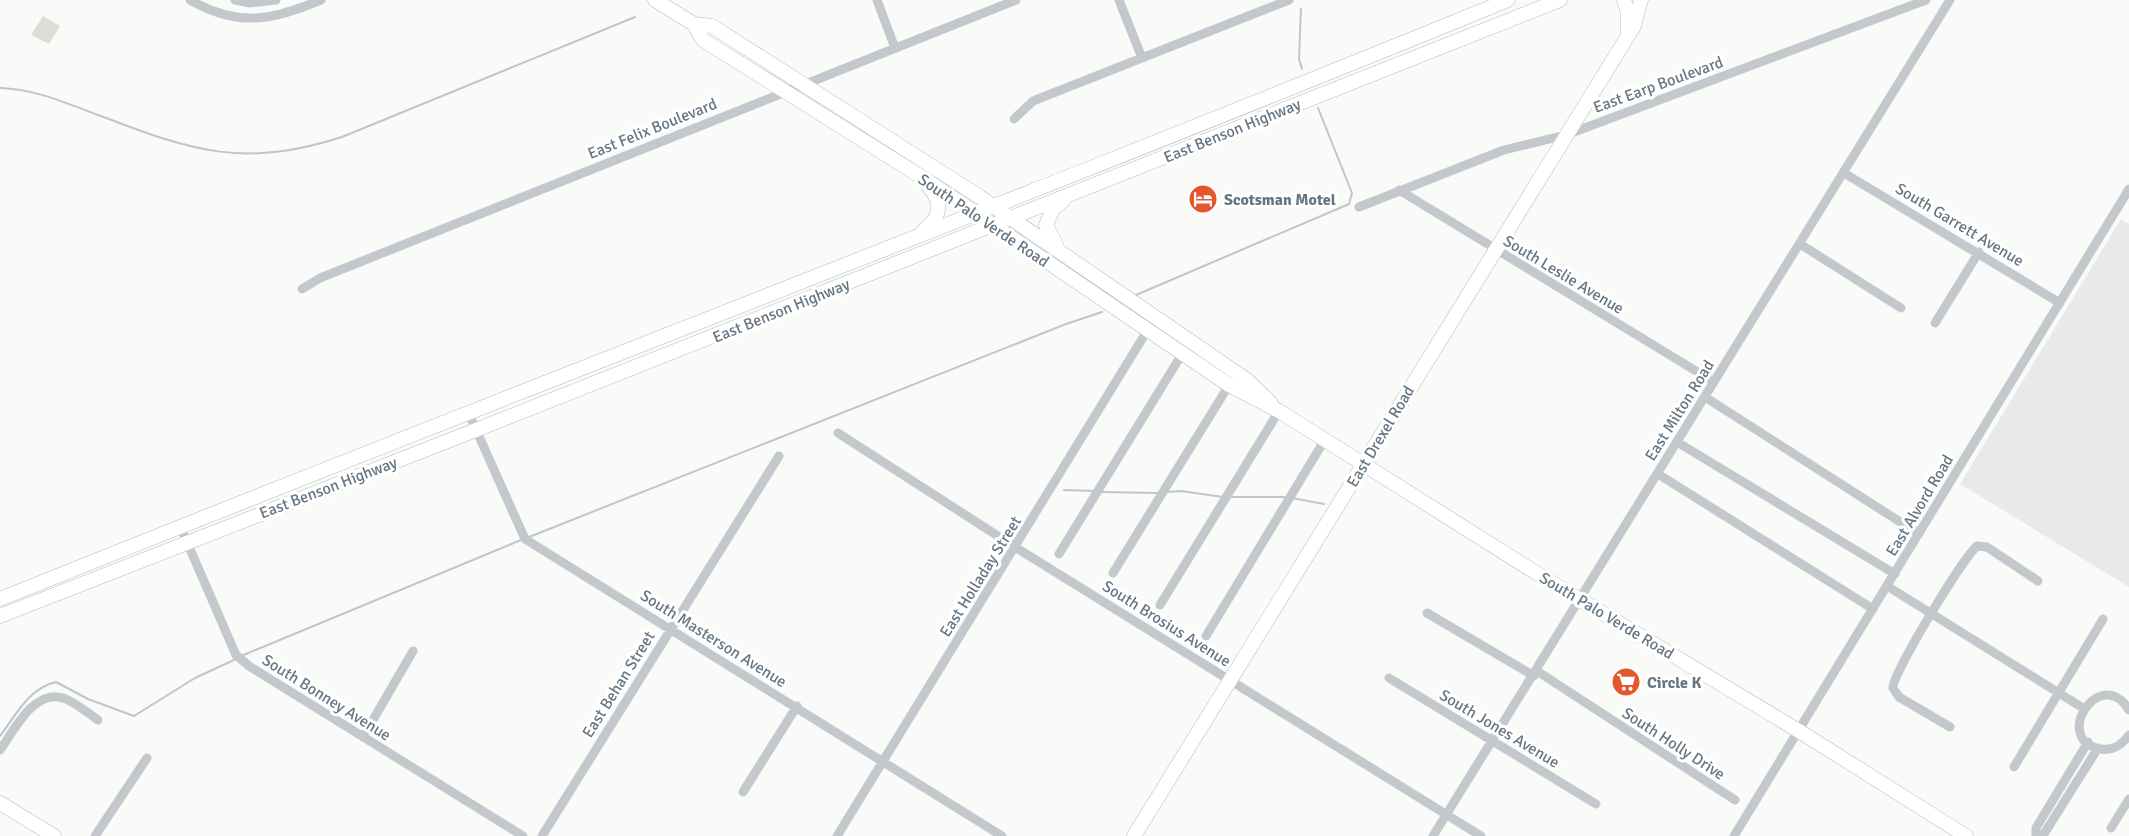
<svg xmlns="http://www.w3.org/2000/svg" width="2129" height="836" font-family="Signika,sans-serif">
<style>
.built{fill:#e8e9e9}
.green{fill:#dadfd7}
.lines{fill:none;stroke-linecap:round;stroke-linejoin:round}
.stream{stroke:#bbc7cb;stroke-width:2}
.secondary-casing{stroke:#b3babf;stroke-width:15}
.street{stroke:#c3c8cc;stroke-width:9}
.secondary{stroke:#fff;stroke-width:14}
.labels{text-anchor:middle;stroke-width:6;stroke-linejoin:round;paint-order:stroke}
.street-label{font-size:16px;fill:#657683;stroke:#fff}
.poi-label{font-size:16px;font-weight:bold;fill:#657683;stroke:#fff;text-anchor:start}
</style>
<rect width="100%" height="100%" fill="#fafaf8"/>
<!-- built -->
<path class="built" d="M2121,219L2129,224V587L1960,484Z"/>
<!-- green -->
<path class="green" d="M43,16L60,26L49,44L31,35Z"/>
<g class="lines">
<!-- stream -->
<path class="stream" d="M1301,9L1299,59L1302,69
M0,88C36,89 68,104 101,116C194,152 245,168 342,137L635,17
M1136,295L1349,204L1352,193L1318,108
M1064,490L1095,491
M1100,492L1158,493
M1166,492L1181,491L1223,497
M1229,497H1286
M1292,498L1324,504
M529,537L1066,324L1102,312
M241,656L521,540
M0,736C16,715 29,688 56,682L88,699L134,716L195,678L236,659"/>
<!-- secondary casing -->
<g class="secondary-casing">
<path id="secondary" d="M655,0L694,24L712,26L980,197L1247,380L1271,403
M1624,0L1628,12V31
M694,24L703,40L928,181L1229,385L1279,411L1541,576L1799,731L1966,836
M924,230C941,217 943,203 929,187
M1057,247L1046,225L1053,209L1063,201
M0,599C501,397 1007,205 1508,0
M0,616L476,430L1560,0
M0,803L54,836
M1134,836L1634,26L1641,0"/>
</g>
<!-- street -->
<path class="street" d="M190,0C239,28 272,20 321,0
M235,0L250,3L276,0
M877,0L895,48
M1119,0L1142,58
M1014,119L1033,101L1289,0
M1844,173L2060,303
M1399,190L1714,382
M1359,207L1504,150L1566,135L1926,0
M1800,244L1901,308
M302,289L320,278L1016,0
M1935,323L1979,252
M1705,397L1919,534
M469,414L525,539L1002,836
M838,433L1015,547L1481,836
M1677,442L1895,574
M1658,474L1873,609
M180,526L236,655L249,666L523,836
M1059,554L1182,354
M1113,573L1229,385
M1887,586L2083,708
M1160,605L1279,411
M1427,613L1534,676
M1206,636L1324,441
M1537,671L1735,800
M1389,678L1596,804
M2129,710C2101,663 2050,740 2101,749C2113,751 2122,745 2129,735
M1950,727L1899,697L1893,688C1892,674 1963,558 1977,546L1987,547L2038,581
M363,737L413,651
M0,750C14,731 35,686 66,699C77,704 88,713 98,720
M2014,767L2103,619
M743,792L797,706
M2111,828L2129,799
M95,836L147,758
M542,836L779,456
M837,836L1147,331
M1433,836L1950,0
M1734,836L2129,189
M2036,836V828L2088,742
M2039,836L2044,834L2098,748"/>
<!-- secondary -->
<use href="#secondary" class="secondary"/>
</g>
<!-- icons -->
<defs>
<g id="hotel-disc" transform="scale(1.5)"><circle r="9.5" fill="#e4572e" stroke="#fff"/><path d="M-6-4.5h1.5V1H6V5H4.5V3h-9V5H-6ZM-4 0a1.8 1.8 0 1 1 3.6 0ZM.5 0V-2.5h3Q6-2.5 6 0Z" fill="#fff"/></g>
<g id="supermarket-disc" transform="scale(1.5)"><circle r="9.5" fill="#e4572e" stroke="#fff"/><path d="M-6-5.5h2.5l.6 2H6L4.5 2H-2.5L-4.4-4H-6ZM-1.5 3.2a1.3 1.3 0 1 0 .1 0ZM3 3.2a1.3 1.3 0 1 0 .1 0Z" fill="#fff"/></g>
</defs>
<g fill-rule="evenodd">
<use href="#hotel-disc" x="1203" y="199"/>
<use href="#supermarket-disc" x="1626" y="682"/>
</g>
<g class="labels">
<!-- street labels -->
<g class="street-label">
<text transform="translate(1658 84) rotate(-20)" y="6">East Earp Boulevard</text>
<text transform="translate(652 128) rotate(-22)" y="6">East Felix Boulevard</text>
<text transform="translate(1232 130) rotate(-22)" y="6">East Benson Highway</text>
<text transform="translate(984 220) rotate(34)" y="6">South Palo Verde Road</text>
<text transform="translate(1960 224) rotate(31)" y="6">South Garrett Avenue</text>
<text transform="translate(1564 274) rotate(31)" y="6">South Leslie Avenue</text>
<text transform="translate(781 310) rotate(-22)" y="6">East Benson Highway</text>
<text transform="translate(1679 410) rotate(-58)" y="6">East Milton Road</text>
<text transform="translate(1380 436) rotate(-59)" y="6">East Drexel Road</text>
<text transform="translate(328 487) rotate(-21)" y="6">East Benson Highway</text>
<text transform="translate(1919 505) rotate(-59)" y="6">East Alvord Road</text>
<text transform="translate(980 576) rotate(-58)" y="6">East Holladay Street</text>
<text transform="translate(1607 615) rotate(31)" y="6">South Palo Verde Road</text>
<text transform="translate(1167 623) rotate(32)" y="6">South Brosius Avenue</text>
<text transform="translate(714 638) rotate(32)" y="6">South Masterson Avenue</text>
<text transform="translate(618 684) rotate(-58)" y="6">East Behan Street</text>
<text transform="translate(327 697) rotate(32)" y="6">South Bonney Avenue</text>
<text transform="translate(1500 728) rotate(31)" y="6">South Jones Avenue</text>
<text transform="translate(1674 743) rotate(33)" y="6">South Holly Drive</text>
</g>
<!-- poi labels -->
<g class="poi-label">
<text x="1224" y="205">Scotsman Motel</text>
<text x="1647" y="688">Circle K</text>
</g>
</g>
</svg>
